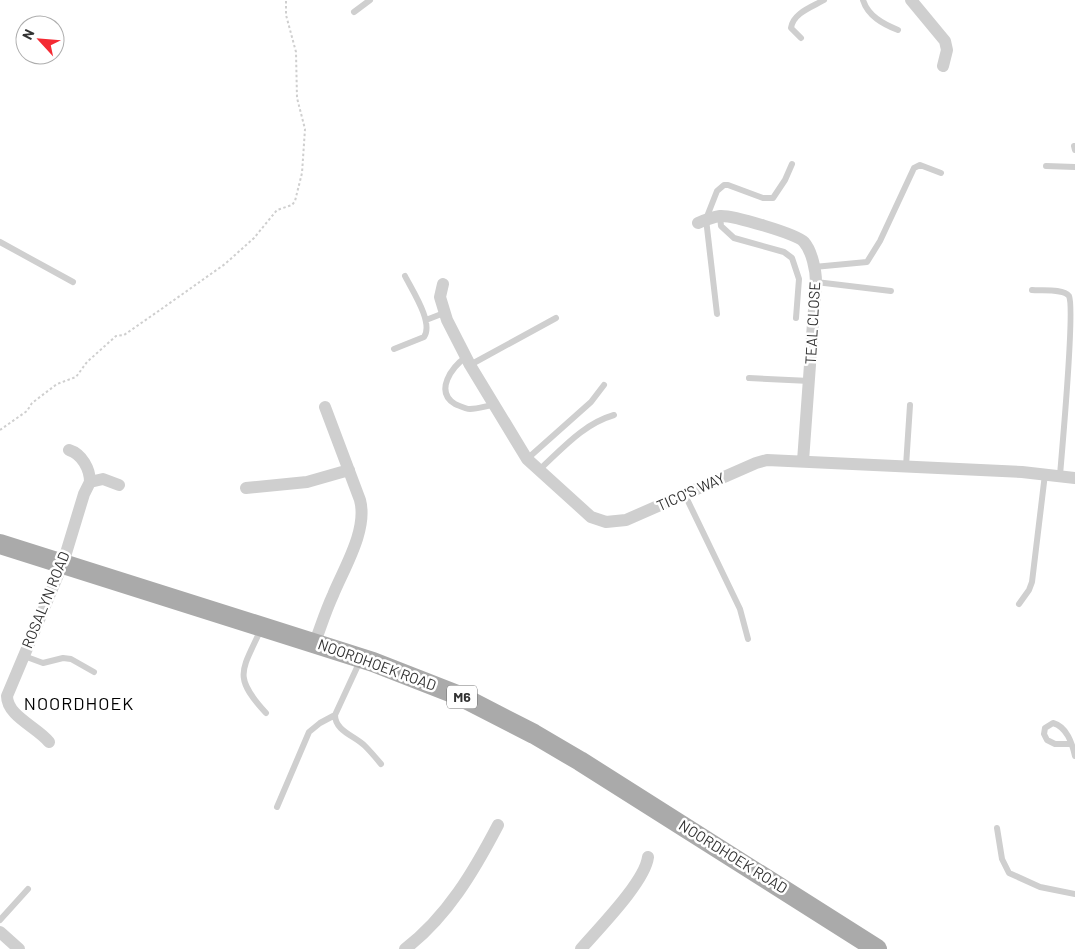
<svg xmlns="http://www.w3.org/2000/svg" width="1075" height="949" font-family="Barlow,sans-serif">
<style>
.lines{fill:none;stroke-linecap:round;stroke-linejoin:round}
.path{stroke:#cfcfcf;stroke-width:2;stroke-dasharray:2.5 2.5;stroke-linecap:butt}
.service{stroke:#cfcfcf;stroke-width:6}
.minor{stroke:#cfcfcf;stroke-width:12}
.primary{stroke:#aaa;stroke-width:20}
.labels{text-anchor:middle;stroke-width:5;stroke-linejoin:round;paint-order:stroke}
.shield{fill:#fff;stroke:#707070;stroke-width:1}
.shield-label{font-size:14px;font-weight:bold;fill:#323232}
.street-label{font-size:15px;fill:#323232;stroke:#fff}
.quarter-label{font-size:18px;letter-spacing:1px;fill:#000;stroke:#fff}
</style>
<rect width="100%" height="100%" fill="#fff"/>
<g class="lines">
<!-- path -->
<path class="path" d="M0,430L27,411L32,403L57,384L76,377L87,362L116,336L124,335L160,310L225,264L254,238L277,210L292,205L295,201L302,173L305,129L297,98L296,52L286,15V0"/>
<!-- service -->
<path class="service" d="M863,0C868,16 883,24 898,30
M354,12L370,0
M801,38L791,28C793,13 812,7 824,0
M1074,146L1075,150
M1046,166L1075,167
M720,216L721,226L734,238L784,252L792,258L799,279L796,318
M0,242L73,282
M814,267L867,262L880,241L914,168L920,165L941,173
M816,282L891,291
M1032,290C1041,291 1063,288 1069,296C1075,308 1062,451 1060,475
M717,314L706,219L717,191L724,185H728L763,198H773L785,180L792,164
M426,320L444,313
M394,349L424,337C434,323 412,290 405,276
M466,357C452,367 434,391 455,404C460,406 465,409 470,409C478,409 486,406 493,405
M470,365L556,318
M749,378L810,381
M527,459L591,402L604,385
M906,466L910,405
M539,470C562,449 583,424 614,415
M685,495L740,609L748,639
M1019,604L1029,590L1032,582L1045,474
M261,629C242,671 232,676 266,713
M24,656L43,663L63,658L71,659L94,672
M360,661L335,715C335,731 355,736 365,746C371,752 376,758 381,764
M1070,744H1055L1047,740L1044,734L1045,728L1053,723C1067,727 1072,743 1075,756
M277,807L309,732L320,723L335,715
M997,828L1002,859L1009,873L1040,887L1075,894
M0,920L28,889"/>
<!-- minor -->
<path class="minor" d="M911,0L945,41L947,50L943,66
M698,223C705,220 713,217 720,216C732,215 797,234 804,242C812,251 816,271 816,282L803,461
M443,284L440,297L447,320L470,365L527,459L591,517L606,522L626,520L756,463L767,460L1022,472L1075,478
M90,482L103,479L119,485
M246,488L307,482L349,470
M315,642C321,626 326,610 333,595C344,568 368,530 360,500L325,407
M49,742C37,727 7,716 7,696L63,563L84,494L90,482C90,469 82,454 69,450
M0,932L19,949
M405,949C447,917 474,871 498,825
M581,949C598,929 645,882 648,857"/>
<!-- primary -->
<path class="primary" d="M0,544L373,662L460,696L534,734L580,761L877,949"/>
</g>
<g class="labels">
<!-- shield labels -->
<rect class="shield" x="447" y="685.5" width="30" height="23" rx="4"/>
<g class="shield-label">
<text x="462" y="702">M6</text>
</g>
<!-- street labels -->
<g class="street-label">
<text transform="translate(813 323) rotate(-87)" y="5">TEAL CLOSE</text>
<text transform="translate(691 492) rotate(-24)" y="5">TICO'S WAY</text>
<text transform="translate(46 600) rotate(-68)" y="5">ROSALYN ROAD</text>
<text transform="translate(377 665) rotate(20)" y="5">NOORDHOEK ROAD</text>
<text transform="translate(733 857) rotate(32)" y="5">NOORDHOEK ROAD</text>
</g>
<!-- quarter labels -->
<g class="quarter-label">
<text x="79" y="710">NOORDHOEK</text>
</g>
</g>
<!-- north arrow -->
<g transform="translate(40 40) rotate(296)"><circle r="24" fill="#ffffff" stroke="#adadad"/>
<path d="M0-4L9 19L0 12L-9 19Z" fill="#f42a33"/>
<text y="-8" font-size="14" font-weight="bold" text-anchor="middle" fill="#323232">N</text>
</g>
</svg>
